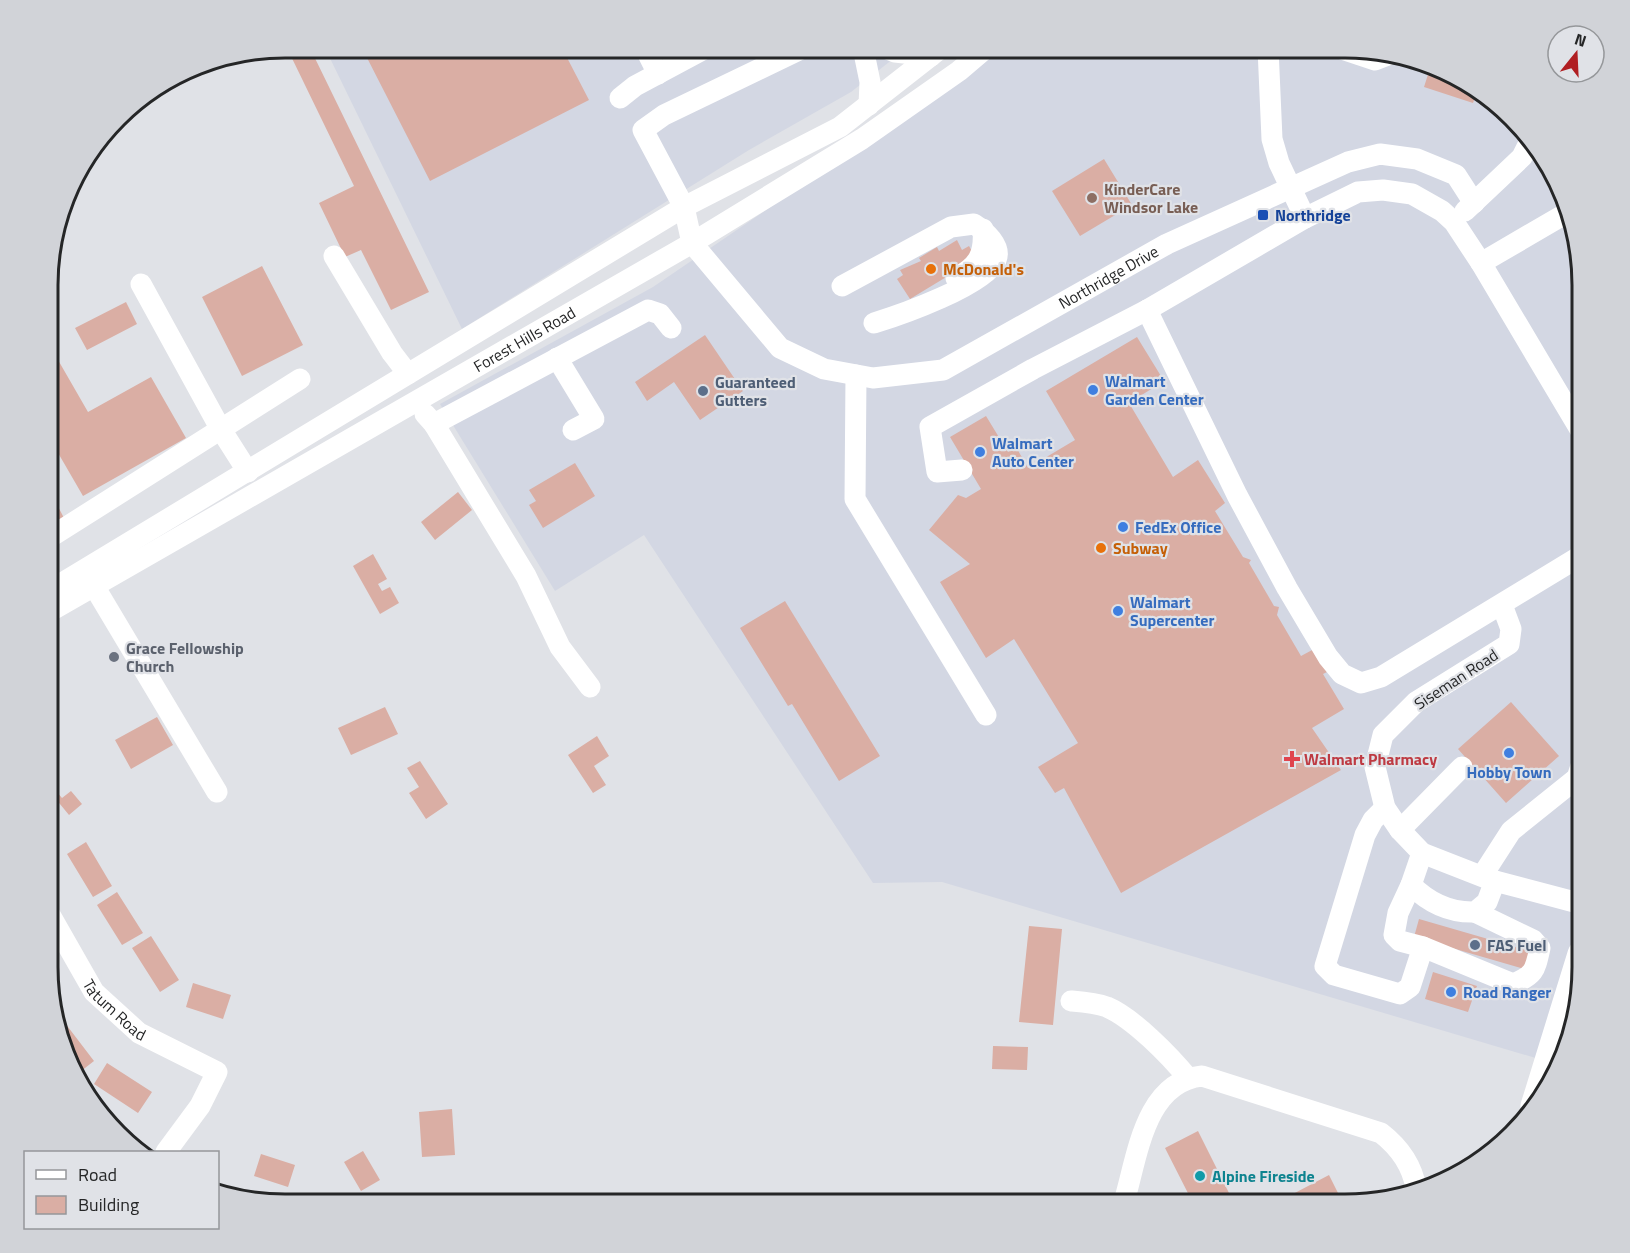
<svg xmlns="http://www.w3.org/2000/svg" width="1630" height="1253" font-family="'Titillium Web',sans-serif">
<style>
.built{fill:#d3d7e3}
.building{fill:#daaea4}
.lines{fill:none;stroke-linecap:round;stroke-linejoin:round}
.minor{stroke:#fff;stroke-width:21}
.major{stroke:#fff;stroke-width:27}
.education-dot{fill:#8d6e63;stroke:#e0e2e7;stroke-width:2}
.transit-dot{fill:#1a4fb4;stroke:#e0e2e7;stroke-width:2}
.food-dot{fill:#e8710a;stroke:#e0e2e7;stroke-width:2}
.shop-dot{fill:#3f7fe0;stroke:#e0e2e7;stroke-width:2}
.service-dot{fill:#5c6f8a;stroke:#e0e2e7;stroke-width:2}
.worship-dot{fill:#6b7280;stroke:#e0e2e7;stroke-width:2}
.health-dot{fill:#e0444e;stroke:#e0e2e7;stroke-width:2}
.culture-dot{fill:#0f9aa8;stroke:#e0e2e7;stroke-width:2}
.labels{text-anchor:middle;stroke-width:4.5;stroke-linejoin:round;paint-order:stroke}
.education-label{font-size:16px;font-weight:bold;fill:#785e54;stroke:#e0e2e7;text-anchor:start}
.transit-label{font-size:16px;font-weight:bold;fill:#164399;stroke:#e0e2e7;text-anchor:start}
.food-label{font-size:16px;font-weight:bold;fill:#c56008;stroke:#e0e2e7;text-anchor:start}
.street-label{font-size:16px;fill:#252627;stroke:#e0e2e7}
.shop-label{font-size:16px;font-weight:bold;fill:#366cbe;stroke:#e0e2e7;text-anchor:start}
.service-label{font-size:16px;font-weight:bold;fill:#4e5e75;stroke:#e0e2e7;text-anchor:start}
.worship-label{font-size:16px;font-weight:bold;fill:#5b616d;stroke:#e0e2e7;text-anchor:start}
.health-label{font-size:16px;font-weight:bold;fill:#be3a42;stroke:#e0e2e7;text-anchor:start}
.culture-label{font-size:16px;font-weight:bold;fill:#0d838f;stroke:#e0e2e7;text-anchor:start}
.rim{fill:none;stroke:#252627;stroke-width:3}
</style>
<rect width="100%" height="100%" fill="#e0e2e7"/>
<!-- built -->
<path class="built" d="M325,48H907L851,92L749,150L462,329Z
M1004,48H1359L1435,66L1501,107L1558,181L1582,285V924L1539,1059L942,882L873,883L644,535L555,591L440,404L653,287Z"/>
<!-- building -->
<path class="building" d="M287,48H310L429,292L391,310L361,250L345,257L319,203L354,186Z
M362,48H562L589,100L430,181Z
M1431,65L1477,92L1473,103L1424,87Z
M1104,159L1132,205L1080,236L1052,191Z
M957,240L962,250L969,246L976,259L910,299L897,279L903,275L900,270L921,261L919,258L937,247L939,251Z
M262,266L303,345L242,376L202,297Z
M50,286L59,301L50,306Z
M126,302L137,324L87,350L75,328Z
M705,335L743,391L700,420L674,382L647,401L635,382Z
M1137,337L1164,381L1129,403L1173,477L1198,460L1225,503L1215,511L1243,557L1251,560L1249,563L1274,606L1279,607L1277,615L1301,656L1314,649L1327,672L1323,674L1344,709L1312,728L1341,770L1121,893L1064,788L1055,793L1038,767L1078,743L1014,639L986,658L940,582L970,564L929,530L958,495L966,498L981,489L950,437L986,416L1008,452L1016,447L1028,468L1075,440L1046,391Z
M50,346L88,412L151,377L186,438L83,496L50,439Z
M575,463L595,496L543,528L529,505L536,501L529,490Z
M50,491L65,520L50,528Z
M458,492L472,510L435,540L421,522Z
M373,554L387,579L378,584L382,591L390,587L399,603L380,614L353,566Z
M785,601L880,756L839,781L792,704L788,706L740,628Z
M1511,702L1559,756L1506,803L1458,749Z
M385,707L398,734L351,755L338,728Z
M157,717L173,745L131,769L115,740Z
M597,736L609,756L594,766L606,785L593,793L568,755Z
M420,761L448,804L426,819L409,793L419,787L407,768Z
M49,783L62,798L71,791L82,804L69,815L55,798L49,803Z
M86,842L112,886L93,897L67,854Z
M117,892L143,933L122,945L97,905Z
M1419,919L1536,953L1531,971L1414,937Z
M1029,926L1062,929L1053,1025L1019,1022Z
M151,936L179,980L160,992L132,948Z
M1433,972L1477,986L1468,1012L1425,999Z
M193,983L231,995L223,1019L186,1007Z
M65,1023L94,1061L76,1075L72,1069L60,1027Z
M993,1046L1028,1047L1027,1070L992,1069Z
M107,1063L152,1092L138,1113L94,1084Z
M452,1109L455,1155L422,1157L419,1112Z
M1198,1131L1235,1205H1194L1165,1148Z
M363,1151L380,1180L361,1191L344,1162Z
M261,1154L295,1165L288,1187L254,1176Z
M1329,1175L1344,1205H1272Z"/>
<g class="lines">
<!-- minor -->
<g class="minor">
<path d="M645,48L658,74"/>
<path id="s1" d="M803,48L664,115L643,130L684,207L692,243L780,348L824,369L873,378L943,370L1167,244L1348,162L1380,154L1417,159L1456,175L1474,203"/>
<path d="M863,48L870,82L869,105"/>
<path d="M885,48L895,52L931,56"/>
<path d="M1339,48L1375,60L1388,55"/>
<path d="M620,98L635,86L706,48"/>
<path d="M1465,211L1522,157L1529,143"/>
<path d="M1305,218L1358,192L1383,190L1412,194L1442,211L1454,222L1481,263L1582,433"/>
<path d="M334,256L392,353L408,374"/>
<path d="M1481,263L1565,214"/>
<path d="M956,278C978,266 985,255 983,229"/>
<path d="M141,284L220,428L248,472"/>
<path d="M842,286L951,227L974,224C985,231 1002,246 996,260C986,285 900,315 874,323"/>
<path d="M1147,310L1237,495L1287,588L1328,657L1342,674L1361,683L1381,677L1582,555"/>
<path d="M557,358L594,419L573,430"/>
<path d="M856,375L855,499L986,715"/>
<path d="M425,414L434,424L648,310L660,314L671,328"/>
<path d="M434,424L526,576L560,647L590,687"/>
<path d="M962,470L937,472L930,427L1033,369L1147,310L1305,218L1279,163L1272,139L1268,48"/>
<path d="M49,538L300,379"/>
<path d="M94,586L217,792"/>
<path d="M49,591L684,207L840,127L941,48"/>
<path d="M1502,605L1511,629L1509,644L1416,702L1383,735L1375,767L1385,808L1400,830L1422,853L1491,880L1582,904"/>
<path id="s2" d="M49,612L692,243L862,139L959,71L986,48"/>
<path d="M1385,808L1373,820L1365,835L1325,966L1334,975L1400,994L1410,987L1423,947"/>
<path d="M1400,830L1462,767"/>
<path d="M1422,853L1411,885C1429,903 1449,913 1475,912L1487,902L1495,881"/>
<path d="M1482,876L1511,831L1577,778L1582,763"/>
<path d="M1411,885L1398,913L1394,935L1400,941L1423,947L1513,984C1535,975 1535,970 1540,948L1533,940L1475,912"/>
<path id="s3" d="M49,913L94,992L139,1033L217,1072L200,1106L166,1152"/>
<path d="M1071,1001C1083,1002 1096,1003 1107,1007C1133,1018 1170,1056 1188,1078"/>
<path d="M1123,1205C1137,1161 1143,1082 1202,1076L1381,1133C1399,1147 1412,1165 1416,1188"/>
</g>
<!-- major -->
<path class="major" d="M1534,1106L1581,954"/>
</g>
<!-- markers -->
<circle class="education-dot" cx="1092" cy="198" r="6"/>
<rect class="transit-dot" x="1257" y="209" width="12" height="12" rx="3"/>
<g class="food-dot">
<circle cx="931" cy="269" r="6"/>
<circle cx="1101" cy="548" r="6"/>
</g>
<g class="shop-dot">
<circle cx="1093" cy="390" r="6"/>
<circle cx="980" cy="452" r="6"/>
<circle cx="1123" cy="527" r="6"/>
<circle cx="1118" cy="611" r="6"/>
<circle cx="1509" cy="753" r="6"/>
<circle cx="1451" cy="992" r="6"/>
</g>
<g class="service-dot">
<circle cx="703" cy="391" r="6"/>
<circle cx="1475" cy="945" r="6"/>
</g>
<circle class="worship-dot" cx="114" cy="657" r="6"/>
<path class="health-dot" d="M1289 750h6v6h6v6h-6v6h-6v-6h-6v-6h6z"/>
<circle class="culture-dot" cx="1200" cy="1176" r="6"/>
<g class="labels">
<!-- education labels -->
<g class="education-label">
<text x="1104" y="195">KinderCare<tspan x="1104" dy="18">Windsor Lake</tspan></text>
</g>
<!-- transit labels -->
<g class="transit-label">
<text x="1275" y="221">Northridge</text>
</g>
<!-- food labels -->
<g class="food-label">
<text x="943" y="275">McDonald's</text>
<text x="1113" y="554">Subway</text>
</g>
<!-- street labels -->
<g class="street-label">
<text dy="6" stroke="none"><textPath href="#s1" startOffset="800">Northridge Drive</textPath></text>
<text dy="6" stroke="none"><textPath href="#s2" startOffset="548">Forest Hills Road</textPath></text>
<text transform="translate(1456 679) rotate(-33)" y="6">Siseman Road</text>
<text dy="6" stroke="none"><textPath href="#s3" startOffset="118">Tatum Road</textPath></text>
</g>
<!-- shop labels -->
<g class="shop-label">
<text x="1105" y="387">Walmart<tspan x="1105" dy="18">Garden Center</tspan></text>
<text x="992" y="449">Walmart<tspan x="992" dy="18">Auto Center</tspan></text>
<text x="1135" y="533">FedEx Office</text>
<text x="1130" y="608">Walmart<tspan x="1130" dy="18">Supercenter</tspan></text>
<text x="1509" y="778" text-anchor="middle">Hobby Town</text>
<text x="1463" y="998">Road Ranger</text>
</g>
<!-- service labels -->
<g class="service-label">
<text x="715" y="388">Guaranteed<tspan x="715" dy="18">Gutters</tspan></text>
<text x="1487" y="951">FAS Fuel</text>
</g>
<!-- worship labels -->
<g class="worship-label">
<text x="126" y="654">Grace Fellowship<tspan x="126" dy="18">Church</tspan></text>
</g>
<!-- health labels -->
<g class="health-label">
<text x="1304" y="765">Walmart Pharmacy</text>
</g>
<!-- culture labels -->
<g class="culture-label">
<text x="1212" y="1182">Alpine Fireside</text>
</g>
</g>
<!-- crop -->
<path d="M0 0H1630V1253H0ZM285 58H1345A227 227 0 0 1 1572 285V967A227 227 0 0 1 1345 1194H285A227 227 0 0 1 58 967V285A227 227 0 0 1 285 58Z" fill="#d1d3d8" fill-rule="evenodd"/>
<path class="rim" d="M285 58H1345A227 227 0 0 1 1572 285V967A227 227 0 0 1 1345 1194H285A227 227 0 0 1 58 967V285A227 227 0 0 1 285 58Z"/>
<!-- legend -->
<rect x="24" y="1151" width="195" height="78" fill="#e0e2e7" stroke="#95979a" stroke-width="1.5"/>
<rect x="36" y="1170" width="30" height="9" fill="#ffffff" stroke="#95979a" stroke-width="1.5"/>
<text x="78" y="1181" font-size="18" fill="#252627">Road</text>
<rect x="36" y="1196" width="30" height="18" fill="#daaea4" stroke="#95979a" stroke-width="1.5"/>
<text x="78" y="1211" font-size="18" fill="#252627">Building</text>
<!-- north arrow -->
<g transform="translate(1576 54) rotate(18)"><circle r="28" fill="#e0e2e7" stroke="#95979a" stroke-width="1.5"/>
<path d="M0-4.5L10 22L0 15L-10 22Z" fill="#b01e22"/>
<text y="-9" font-size="16" font-weight="bold" text-anchor="middle" fill="#252627">N</text>
</g>
</svg>
